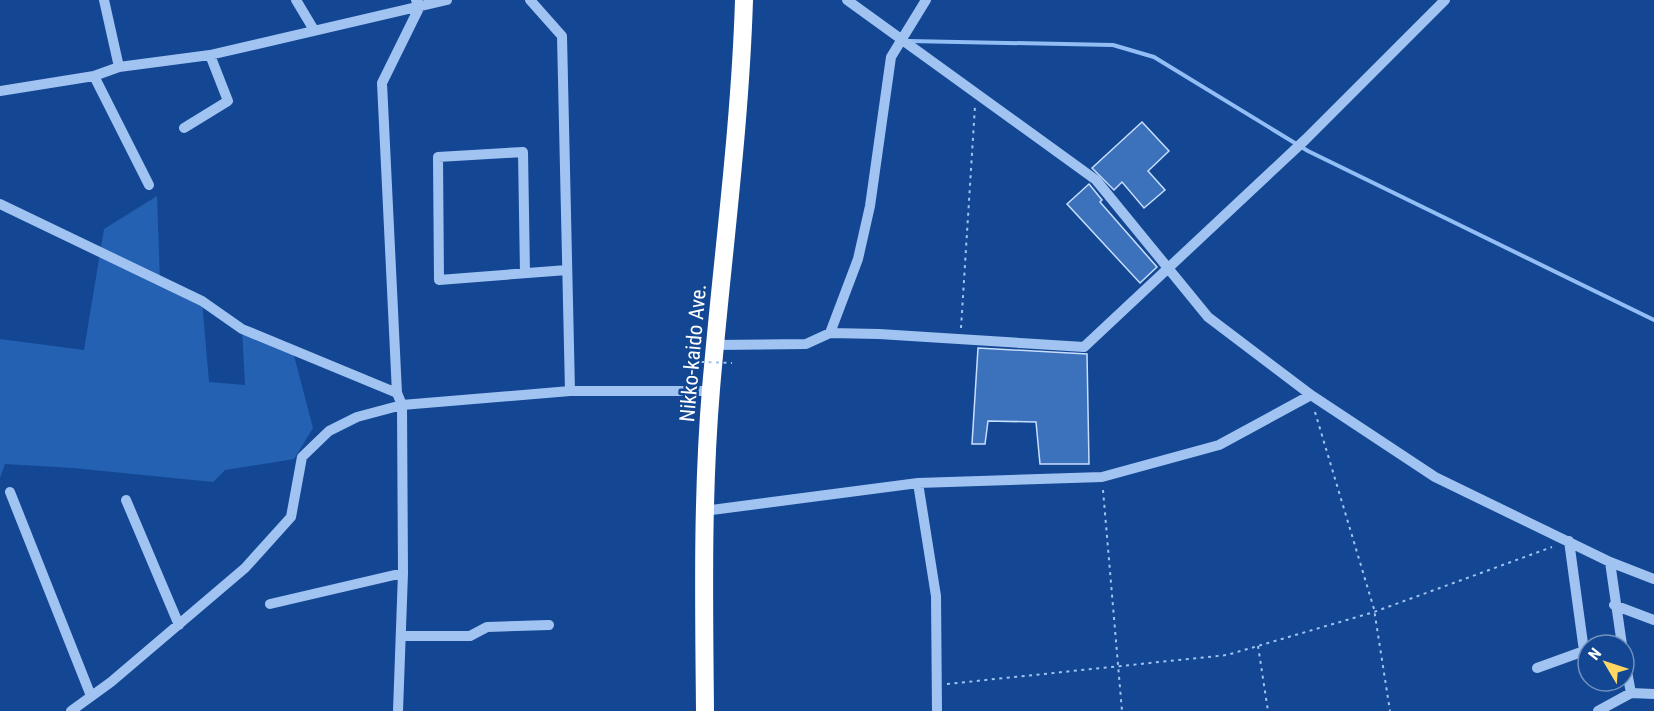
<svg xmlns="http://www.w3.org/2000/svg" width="1654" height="711" font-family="'Roboto Condensed',sans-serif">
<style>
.green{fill:#2561b2}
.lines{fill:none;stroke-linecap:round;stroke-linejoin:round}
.stream{stroke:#92bef5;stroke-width:4}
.building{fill:#3c71bb;stroke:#c8defd;stroke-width:1.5}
.path{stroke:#a1c3f2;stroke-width:2;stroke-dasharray:3 4.5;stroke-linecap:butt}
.minor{stroke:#a1c3f2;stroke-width:10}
.highway{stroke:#fff;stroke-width:18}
.path-bridge{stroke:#a1c3f2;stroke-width:2;stroke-dasharray:3 4.5;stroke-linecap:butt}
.labels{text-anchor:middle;stroke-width:5;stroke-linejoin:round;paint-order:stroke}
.street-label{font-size:21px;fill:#fff;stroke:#134793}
</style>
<rect width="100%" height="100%" fill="#134793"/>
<!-- green -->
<path class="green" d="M157,196L160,281L202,301L209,382L245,385L242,329L292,348L313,428L294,459L225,470L213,482L73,468L5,464L0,478V339L84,350L104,229Z"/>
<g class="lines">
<!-- stream -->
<path class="stream" d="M909,41L1113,45L1154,57L1308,151L1654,320"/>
</g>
<!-- building -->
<path class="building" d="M1142,122L1169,151L1148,171L1165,190L1144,208L1122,182L1114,190L1092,168Z
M1089,184L1102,200L1100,202L1157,267L1140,283L1067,204Z
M978,348L1087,354L1089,464H1040L1036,422L988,421L985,444H972Z"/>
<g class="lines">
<!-- path -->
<path class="path" d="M961,328L975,106
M1315,412L1374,609L1390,711
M1103,490L1122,711
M1258,646L1268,711
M947,684L1227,655L1374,612L1552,547"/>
<!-- minor -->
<path class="minor" d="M104,0L119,67
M296,0L314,30
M530,0L562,36L570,391
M847,0L1096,180L1208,317L1311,395L1435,477L1610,562L1654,579
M94,76L149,185
M0,91L94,76L119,67L210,55L447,0
M184,128L228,101L210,55
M0,204L202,301L242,329L397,393
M525,273L523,152L438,157L439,280L567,270
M830,333L858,259L870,206L891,57L926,0
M715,345L806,344L830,333L879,334L1084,347L1306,139L1445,0
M918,483L936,596L937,711
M10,492L91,696
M126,500L179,625
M704,511L918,483L1102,477L1219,445L1311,395
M1610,562L1622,645
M270,604L403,573
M1614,605L1654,620
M401,636H470L487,627L549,625
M1624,656L1631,693
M1537,668L1584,651L1569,541
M71,711L111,682L245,568L291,517L302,457L329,431L357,417L402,405L570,391H711
M398,711L403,573L402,405L397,393L382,83L420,6L416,0
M1598,711L1631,693L1654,694"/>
<!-- highway -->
<path class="highway" d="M705,711C704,604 702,496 711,389C722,259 740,130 744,0"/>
<!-- path-bridge -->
<path class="path-bridge" d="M701,362L732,363"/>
</g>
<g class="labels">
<!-- street labels -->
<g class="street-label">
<text transform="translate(693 353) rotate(-85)" y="7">Nikko-kaido Ave.</text>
</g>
</g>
<!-- north arrow -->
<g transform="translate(1606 663) rotate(309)"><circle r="28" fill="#134793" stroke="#7191be" stroke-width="1.5"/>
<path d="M0-4.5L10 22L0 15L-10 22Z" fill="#ffd662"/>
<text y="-9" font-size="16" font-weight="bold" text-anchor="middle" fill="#ffffff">N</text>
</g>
</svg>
